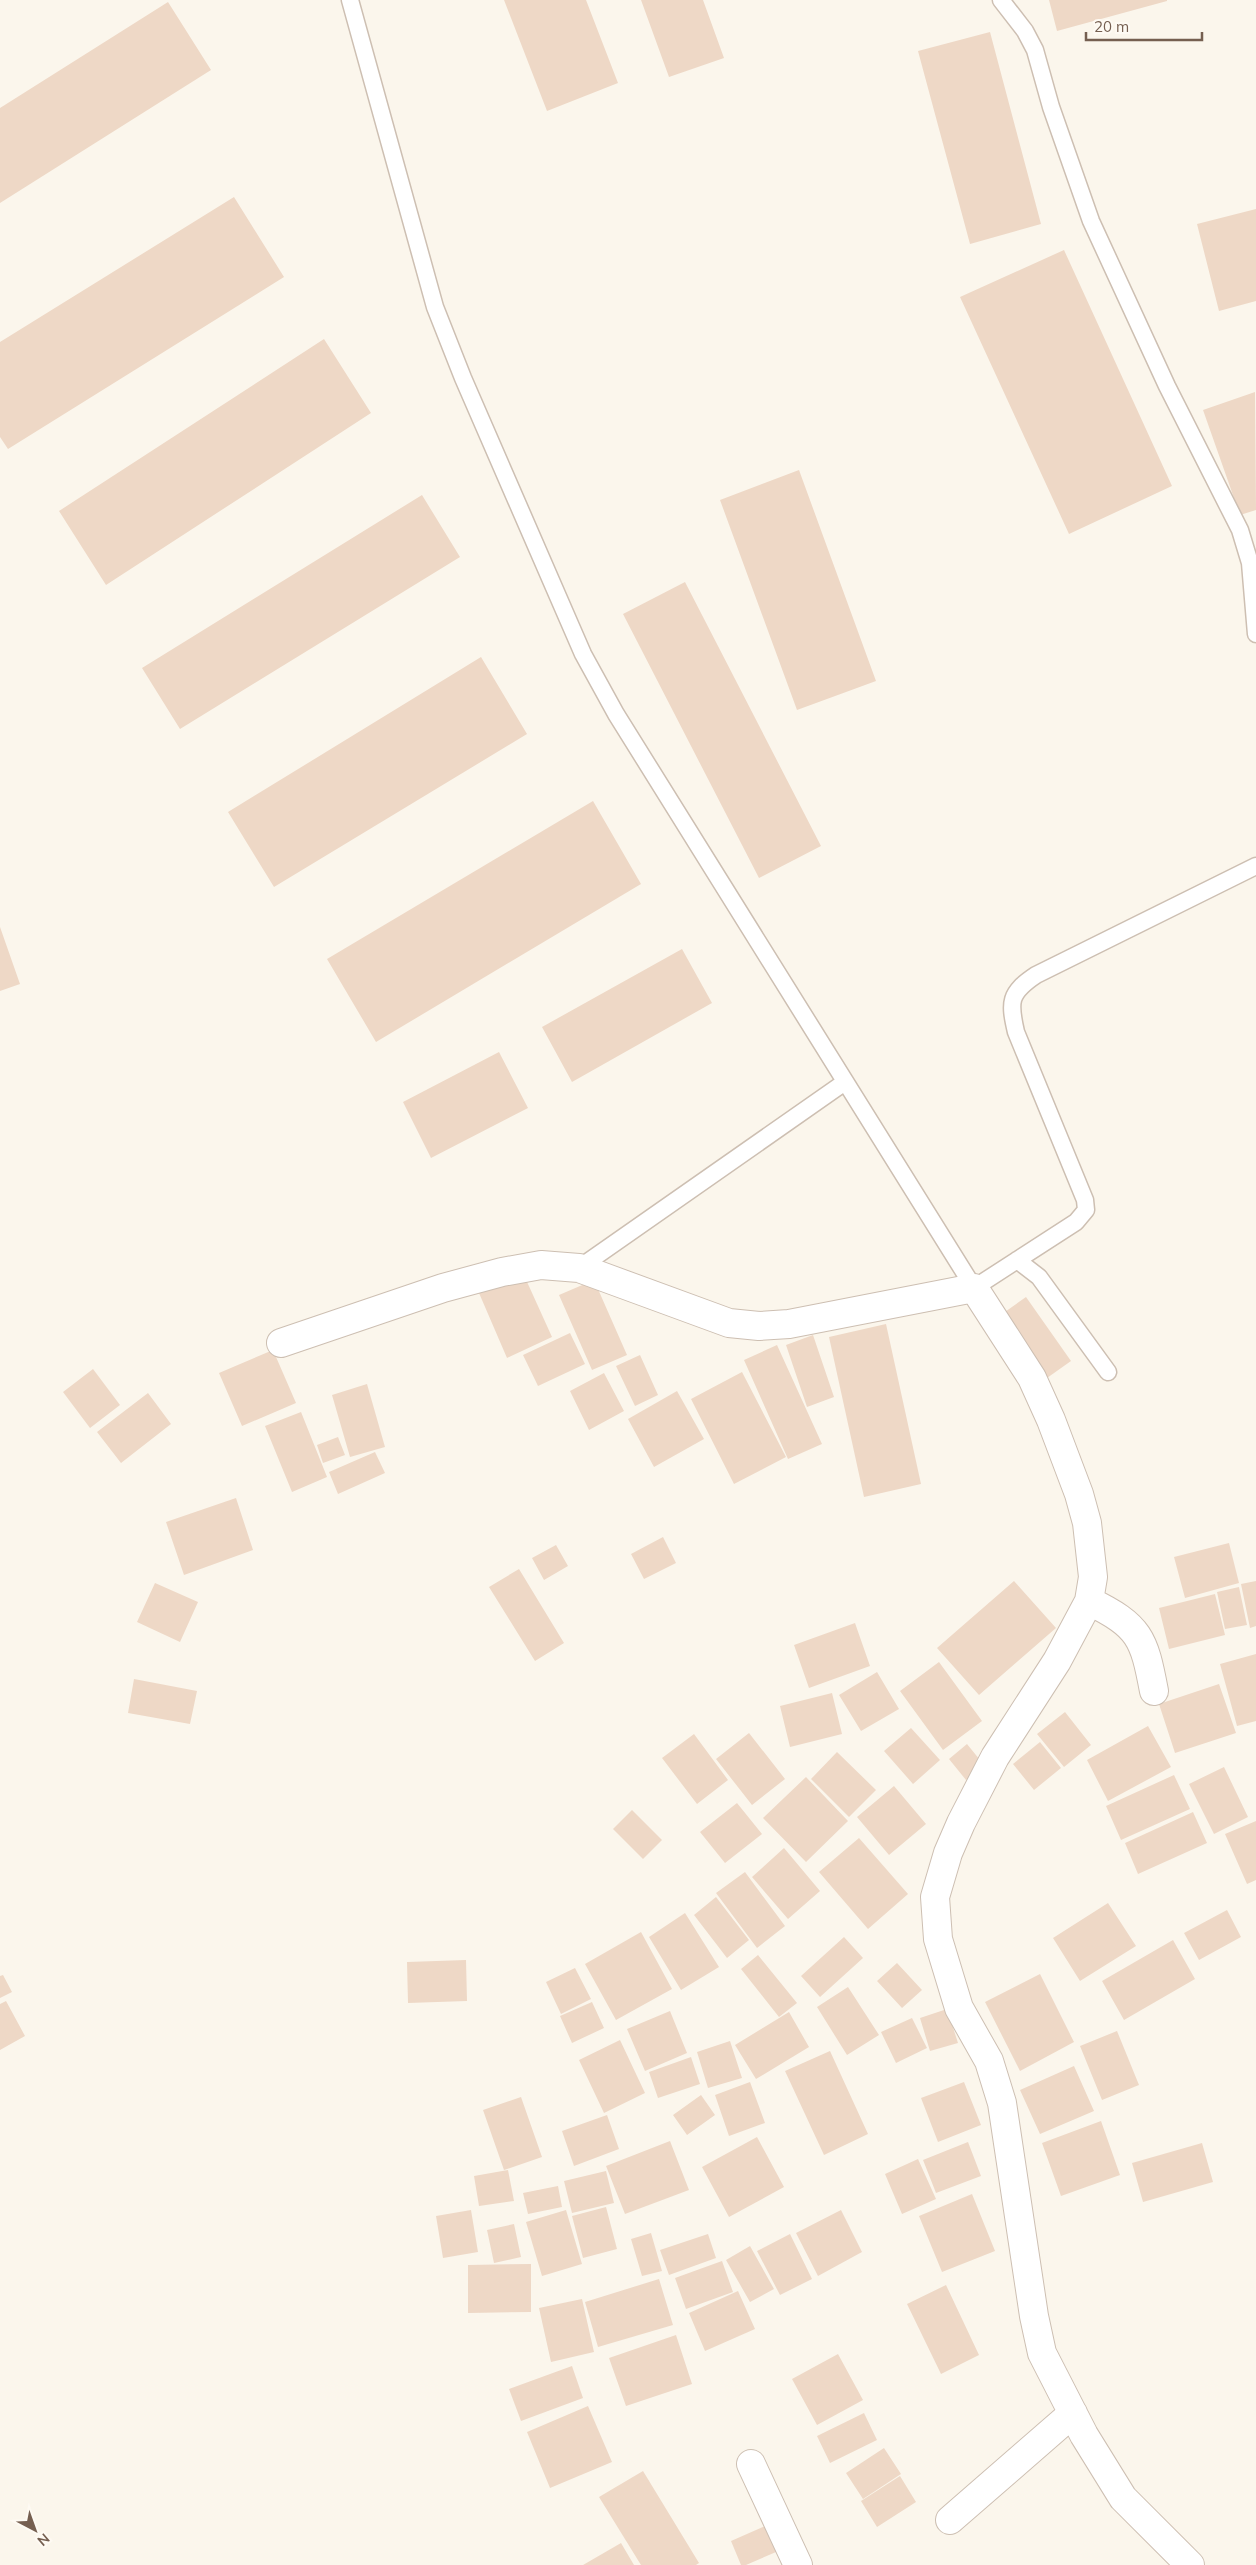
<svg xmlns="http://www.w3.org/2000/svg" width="1256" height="2565" font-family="Mulish,sans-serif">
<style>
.building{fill:#eed8c6}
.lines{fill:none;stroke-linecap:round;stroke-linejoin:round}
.service-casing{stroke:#cdbfb2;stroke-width:19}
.minor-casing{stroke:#cdbfb2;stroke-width:30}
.service{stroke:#fff;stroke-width:16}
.minor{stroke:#fff;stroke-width:28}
</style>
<rect width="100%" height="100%" fill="#fbf6ec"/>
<!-- building -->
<path class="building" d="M504,0H586L618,83L547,111Z
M641,0H703L724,58L669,77Z
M1049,0H1167V1L1057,31Z
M168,2L211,70L0,203V108Z
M990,32L1041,224L970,244L918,51Z
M234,197L284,277L8,449L0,437V342Z
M1256,209V301L1219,311L1197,224Z
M1064,250L1172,486L1069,534L960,297Z
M324,339L371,413L106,585L59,511Z
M1255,392L1256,510L1240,515L1203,410Z
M799,470L876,681L797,710L720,500Z
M422,495L460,557L180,729L142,668Z
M685,582L821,846L759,878L623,614Z
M481,657L527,734L274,887L228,812Z
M593,801L641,884L376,1042L327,959Z
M0,927L20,984L0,991Z
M682,949L712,1003L572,1082L542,1027Z
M499,1052L528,1108L431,1158L403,1102Z
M523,1273L552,1337L507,1358L479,1293Z
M594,1280L627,1355L592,1370L559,1295Z
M1026,1297L1071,1361L1047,1378L1002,1314Z
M886,1324L921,1484L864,1497L829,1337Z
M570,1333L585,1364L538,1386L523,1355Z
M813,1335L834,1397L807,1407L786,1345Z
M777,1345L822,1444L788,1459L744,1360Z
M273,1350L296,1403L242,1426L219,1373Z
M640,1355L658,1395L635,1406L616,1366Z
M93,1369L120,1405L90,1428L63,1392Z
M742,1372L786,1457L734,1484L691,1399Z
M604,1373L624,1411L589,1430L570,1391Z
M367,1384L385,1447L350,1457L332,1395Z
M677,1391L704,1439L654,1467L628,1419Z
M148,1393L171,1424L121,1463L97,1432Z
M301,1412L327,1477L292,1492L265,1426Z
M338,1437L345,1455L323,1463L317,1445Z
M375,1452L385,1473L338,1494L329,1472Z
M236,1498L253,1550L184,1575L166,1522Z
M663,1537L676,1563L644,1579L631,1554Z
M1229,1543L1239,1583L1185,1598L1174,1557Z
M556,1545L568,1566L544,1580L532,1558Z
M519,1569L564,1643L535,1661L489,1587Z
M1014,1581L1056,1628L979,1695L937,1648Z
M1256,1581V1626L1250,1628L1241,1584Z
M155,1583L198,1602L180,1642L137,1622Z
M1239,1587L1247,1625L1225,1629L1217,1592Z
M1215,1594L1225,1635L1169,1649L1159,1608Z
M855,1623L870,1666L809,1688L794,1645Z
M1256,1654V1721L1237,1726L1220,1664Z
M939,1662L982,1721L943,1750L900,1691Z
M877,1672L899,1709L861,1731L839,1695Z
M134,1679L197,1691L190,1724L128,1713Z
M1219,1684L1236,1733L1175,1753L1159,1704Z
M832,1693L842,1734L790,1747L780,1706Z
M1065,1712L1091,1745L1064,1767L1037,1734Z
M1148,1726L1171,1767L1108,1801L1087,1760Z
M911,1728L940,1760L913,1784L884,1751Z
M749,1733L785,1779L752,1805L716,1759Z
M694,1734L728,1780L697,1804L662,1758Z
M1040,1742L1061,1768L1034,1790L1013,1764Z
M967,1744L984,1765L966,1780L949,1759Z
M837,1752L876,1790L849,1817L811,1779Z
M1224,1767L1248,1817L1214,1834L1189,1784Z
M1174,1775L1190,1809L1121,1840L1106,1806Z
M806,1777L848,1821L806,1862L763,1818Z
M894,1786L926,1824L889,1855L857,1817Z
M737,1803L762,1834L725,1863L700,1832Z
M632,1810L662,1840L643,1859L613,1829Z
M1193,1812L1207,1843L1138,1874L1125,1843Z
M1256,1821V1880L1247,1884L1225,1834Z
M859,1838L908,1894L868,1929L819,1872Z
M784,1848L820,1891L788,1919L752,1877Z
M745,1872L785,1926L757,1948L716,1893Z
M716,1897L749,1940L727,1958L694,1915Z
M1108,1903L1136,1946L1080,1981L1053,1938Z
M1227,1910L1241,1937L1199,1960L1184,1933Z
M685,1913L719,1967L681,1990L649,1937Z
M641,1932L672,1989L616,2020L585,1964Z
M844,1937L863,1958L820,1997L801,1976Z
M1173,1940L1195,1979L1124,2020L1102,1981Z
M758,1955L797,2003L779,2017L741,1969Z
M466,1960L467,2001L408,2003L407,1962Z
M897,1963L922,1990L902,2008L877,1981Z
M575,1968L591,1999L561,2014L546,1982Z
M1040,1974L1074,2042L1020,2071L985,2002Z
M3,1975L12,1992L0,1998V1976Z
M848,1987L879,2035L847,2055L817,2007Z
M6,2001L25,2036L0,2050V2004Z
M592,2002L604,2028L572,2043L560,2016Z
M947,2009L958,2043L930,2051L920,2018Z
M670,2011L687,2053L645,2071L627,2029Z
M789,2012L809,2047L756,2079L735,2045Z
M912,2018L927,2048L896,2063L881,2032Z
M1117,2031L1139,2085L1102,2100L1080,2046Z
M620,2040L645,2093L604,2113L579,2060Z
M730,2041L742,2078L708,2088L697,2052Z
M830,2051L868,2134L824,2155L785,2071Z
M691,2057L700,2084L658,2098L649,2072Z
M1074,2066L1094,2111L1040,2134L1020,2090Z
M750,2082L765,2123L729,2136L715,2095Z
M964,2082L981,2125L938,2142L921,2098Z
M701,2095L715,2115L687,2135L673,2115Z
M521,2097L542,2157L504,2170L483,2110Z
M607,2115L619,2149L574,2166L562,2131Z
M1101,2121L1120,2175L1061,2196L1042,2143Z
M757,2137L784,2187L729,2217L702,2167Z
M670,2141L689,2190L625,2214L606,2166Z
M968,2142L981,2176L936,2193L923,2160Z
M1202,2143L1213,2182L1143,2202L1132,2163Z
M918,2159L936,2199L902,2214L885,2174Z
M508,2170L514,2201L479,2206L474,2176Z
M606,2171L614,2203L572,2213L564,2181Z
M558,2186L562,2207L528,2214L523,2193Z
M972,2194L995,2251L942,2272L919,2216Z
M606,2207L617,2249L583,2258L572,2216Z
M471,2210L478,2252L443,2258L436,2216Z
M566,2210L582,2264L542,2276L526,2222Z
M841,2210L862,2252L818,2276L796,2233Z
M514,2224L521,2257L494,2263L487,2230Z
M651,2233L662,2271L642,2276L631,2239Z
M708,2234L716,2258L669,2275L660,2250Z
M790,2234L812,2279L780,2295L757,2251Z
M750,2246L774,2289L750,2302L726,2260Z
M722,2261L733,2292L686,2309L675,2278Z
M531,2264V2312L468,2313V2265Z
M659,2279L673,2325L598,2347L585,2302Z
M946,2285L979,2355L941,2374L907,2304Z
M738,2291L755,2329L705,2351L689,2313Z
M582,2299L594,2352L551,2362L539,2308Z
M676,2335L692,2384L626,2406L609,2358Z
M838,2354L863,2400L817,2425L792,2379Z
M572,2366L583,2398L521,2421L509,2389Z
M588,2406L612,2462L550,2488L527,2432Z
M864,2413L877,2440L830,2463L817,2436Z
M884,2448L901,2474L863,2499L846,2473Z
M643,2471L699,2563L696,2565H641L599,2497Z
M900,2476L916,2502L877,2527L861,2501Z
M772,2523L783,2549L746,2565H741L731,2541Z
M621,2543L634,2565H583Z"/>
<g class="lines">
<!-- service casing -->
<g class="service-casing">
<path id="service" d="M350,0L435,307L463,378L583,654L616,714L974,1288L1076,1222L1086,1210L1085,1200L1016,1032C1009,1002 1009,993 1036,975L1256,866
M1001,0L1025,31L1035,50L1051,107L1091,221L1167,386L1240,530L1250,563L1256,634
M1017,1260L1039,1277L1108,1372
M579,1268L845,1082"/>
</g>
<!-- minor casing -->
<g class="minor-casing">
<path id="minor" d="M281,1343L443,1288L502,1272L541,1265L579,1268L729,1323L759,1326L789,1324L974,1288L1032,1378L1051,1420L1079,1494L1087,1523L1093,1577L1089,1601L1057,1661L995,1757L961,1823L948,1853L935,1897L938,1939L959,2008L989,2061L1002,2103L1034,2316L1042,2353L1084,2435L1123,2498L1190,2565
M1089,1601C1140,1626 1144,1638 1154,1691
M751,2464L798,2565
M950,2520L1073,2413"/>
</g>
<!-- service -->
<use href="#service" class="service"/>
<!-- minor -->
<use href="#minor" class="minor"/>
</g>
<!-- north arrow -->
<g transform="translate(35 2530) rotate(139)" stroke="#fefaf3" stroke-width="4" paint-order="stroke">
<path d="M0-4L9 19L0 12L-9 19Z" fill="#755f50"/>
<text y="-8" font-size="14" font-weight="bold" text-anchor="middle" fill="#755f50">N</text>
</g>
<!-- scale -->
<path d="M1086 32v8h116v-8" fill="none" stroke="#755f50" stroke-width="2.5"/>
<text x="1094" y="32" font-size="15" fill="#755f50" stroke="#fefaf3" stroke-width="4" paint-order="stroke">20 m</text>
</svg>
